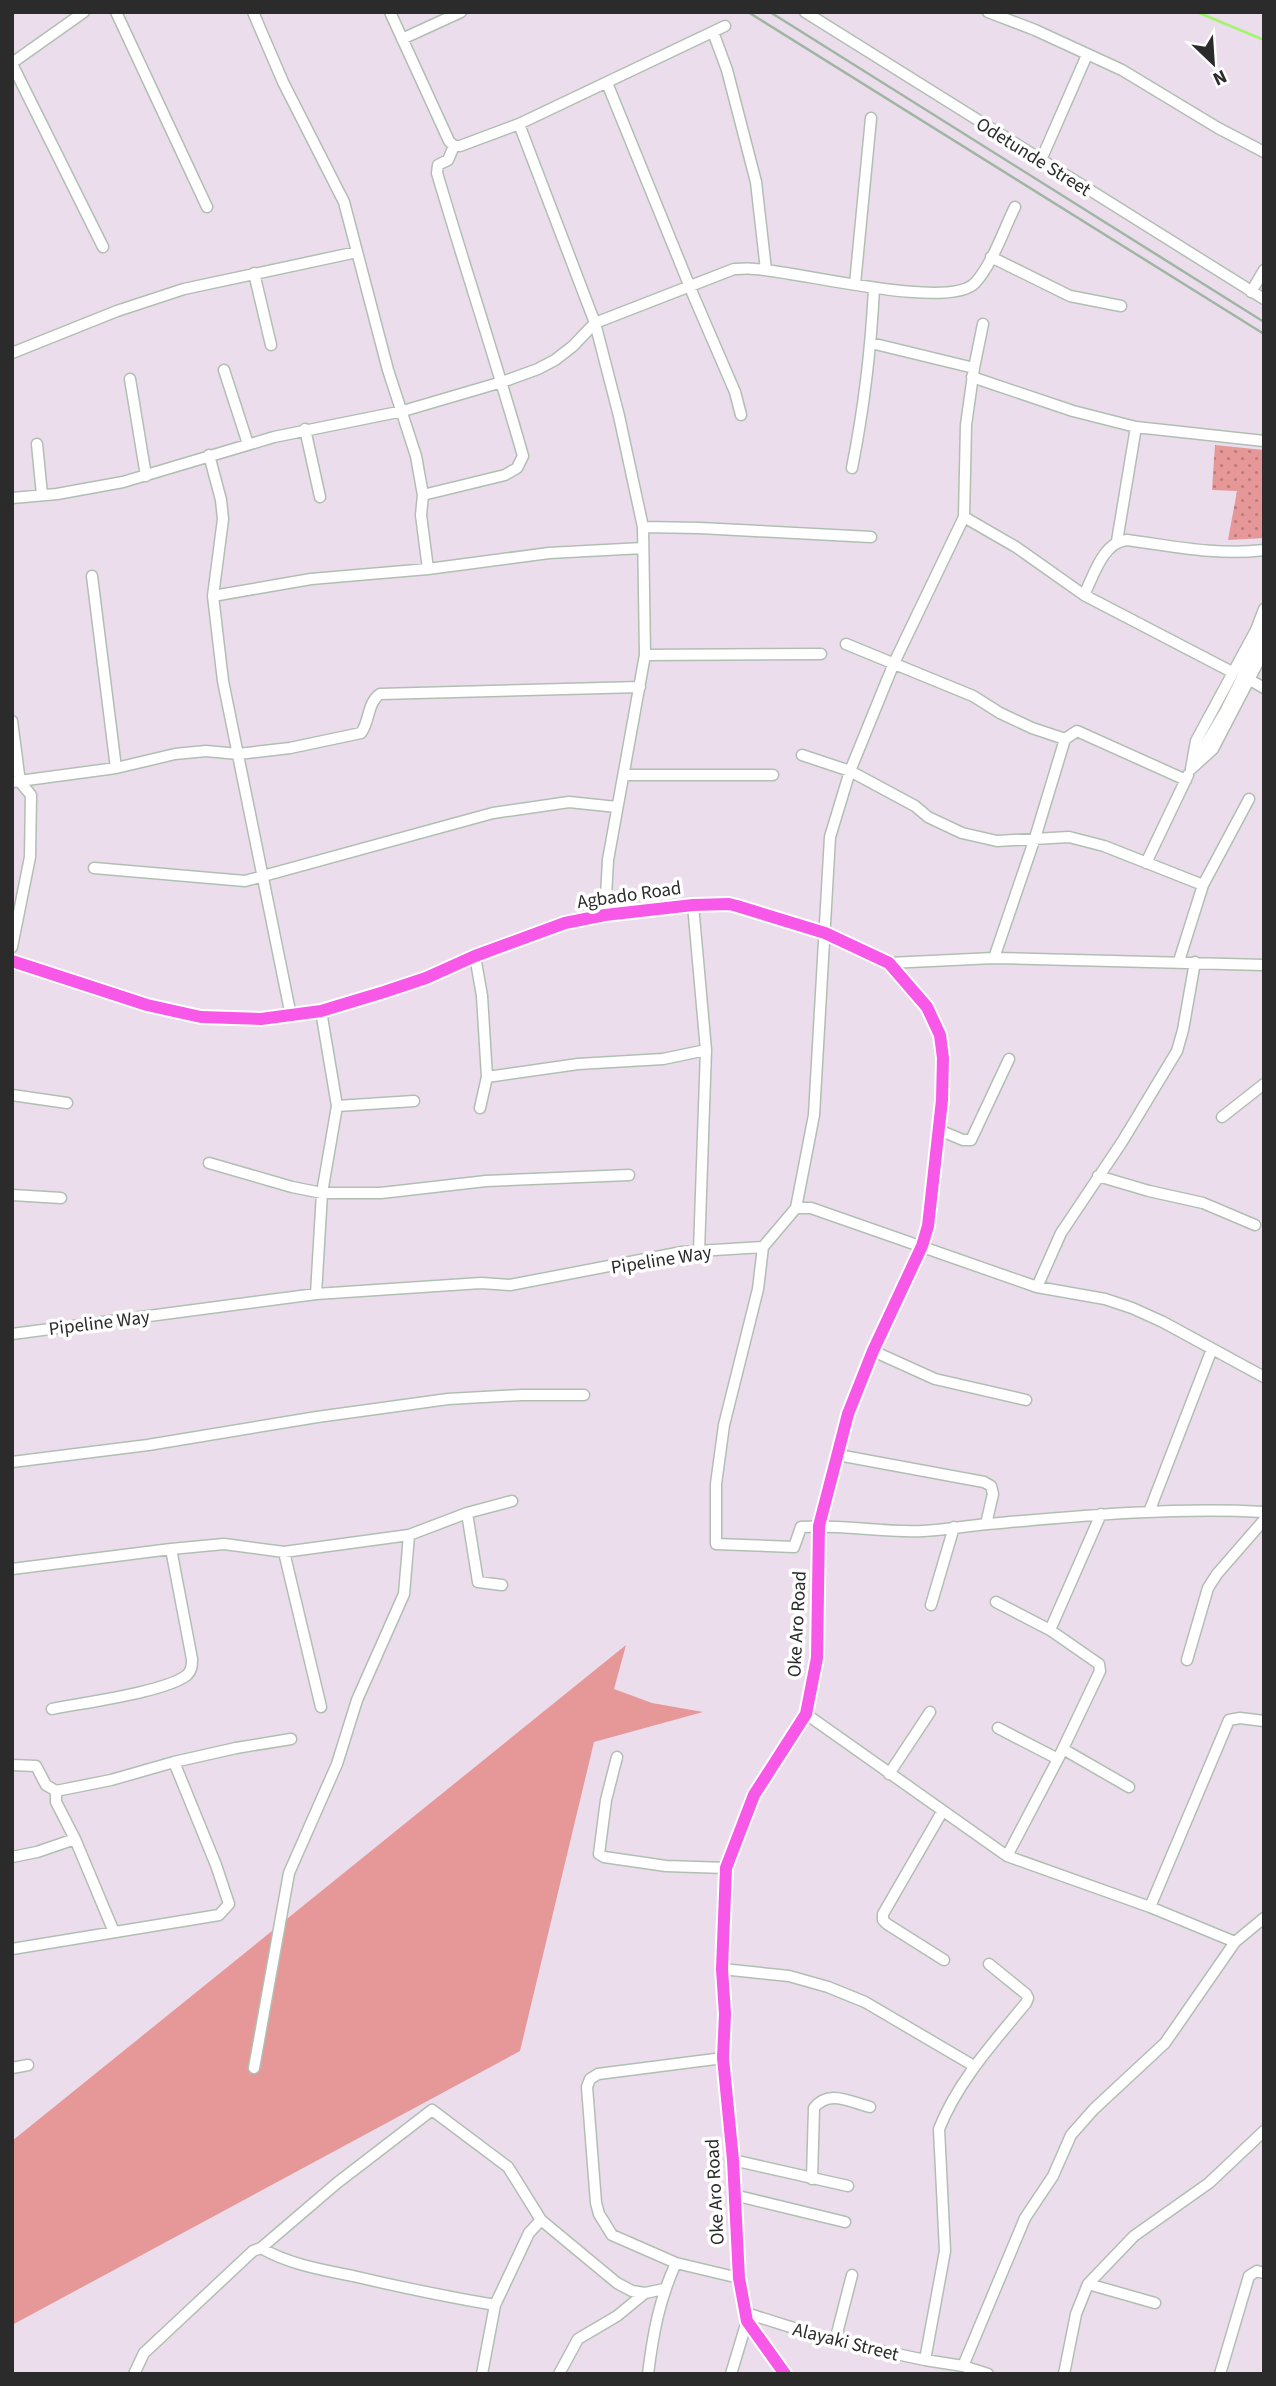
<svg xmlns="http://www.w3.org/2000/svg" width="1276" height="2386" font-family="'Source Sans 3',sans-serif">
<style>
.grass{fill:#e69797}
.garden{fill:url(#garden-dots)}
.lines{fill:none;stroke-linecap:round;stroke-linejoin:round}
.stream{stroke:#a2f46b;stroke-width:2.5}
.minor-casing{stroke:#b1bfb2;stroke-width:13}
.major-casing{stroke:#fff;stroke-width:16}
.minor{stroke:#fff;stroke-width:10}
.major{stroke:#f758e8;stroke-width:12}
.rail{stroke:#9fb6a3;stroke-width:2.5}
.labels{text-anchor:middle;stroke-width:7;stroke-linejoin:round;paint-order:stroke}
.street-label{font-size:19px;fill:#2b2b2b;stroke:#fff}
</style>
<defs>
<pattern id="garden-dots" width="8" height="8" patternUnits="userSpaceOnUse" patternTransform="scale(1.75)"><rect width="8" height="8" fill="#e69797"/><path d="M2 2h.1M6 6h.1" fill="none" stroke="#bb7b7b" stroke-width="1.8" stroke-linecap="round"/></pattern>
</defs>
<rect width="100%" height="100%" fill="#ecdded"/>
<!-- grass -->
<path class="grass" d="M626,1645L614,1689L652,1703L703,1712L594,1742L520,2051L12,2325V2141Z"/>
<!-- garden -->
<path class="garden" d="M1215,445L1264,450V538L1228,540L1237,491L1212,490Z"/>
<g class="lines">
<!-- stream -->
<path class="stream" d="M1197,12L1264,40"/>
<!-- minor casing -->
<g class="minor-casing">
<path id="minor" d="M116,12L207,207
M253,12L283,82L344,202L388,370L416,456L423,495L421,515L428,569
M390,12L449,141L454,146H460L519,124L725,26
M805,12L1264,299
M988,12L1035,30L1122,70L1218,128L1264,152
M713,32L727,70L756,182L766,270
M402,39L461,12
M12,63L84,12
M12,64L103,247
M607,83L694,297L735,392L741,415
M519,124L595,323L619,416L643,527L645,655L608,860L605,915
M1041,160L1087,55
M991,257L1070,296L1121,306
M254,273L271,345
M855,284L871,118
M1251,292L1264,270
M871,343L974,368
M12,353L117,311L184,289L357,252
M224,370L248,444
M972,377L1073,411L1136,427L1264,441
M130,379L146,476
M305,429L320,497
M37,444L42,495
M209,455L221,500L223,519L213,596L223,681L291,1016
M852,468C864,408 871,348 874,288
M423,495L505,475L517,468L523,456C496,361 465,268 437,173L438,165L448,160L454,146
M12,498L57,494L123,482L274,437L403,411L502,382L538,369L555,360L573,346L595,323L734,269C741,269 748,268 755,269C797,271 948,311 975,283C993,263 1003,231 1015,207
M964,517L1016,547L1084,595L1232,672
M643,527L700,528L871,537
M1117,541L1136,427
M92,576L116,768
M1084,595C1094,575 1103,542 1127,540C1173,546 1217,556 1264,550
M213,596L311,579L428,569L549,553L643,548
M1264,609L1256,630L1196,741L1191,769L1213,749L1264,651
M846,644L973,696L1000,713L1032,728L1065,739
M645,655L821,654
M1250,680L1264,688
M12,721L20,782L31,795L30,857L12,947
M802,755L850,771L915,806L928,817L962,833L997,841L1069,837L1104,846L1203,885
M1197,759L1226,710L1264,633
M624,775H773
M12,782L116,768L175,754L206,751L238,754L290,748L361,733C370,721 367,703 380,694L640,687
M1146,863L1188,775
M94,868L245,881L493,813L569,802L617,807
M693,905L706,1050L699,1251
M475,956L482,996L487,1077L480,1108
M994,958L1035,838L1065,739L1077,731L1186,780
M1179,961L1203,885L1249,799
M889,963L994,958L1264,965
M487,1077L578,1064L663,1059L706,1050
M12,1095L67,1103
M337,1106L414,1101
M1222,1117L1264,1084
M939,1130L963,1140H971L1009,1059
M209,1163L292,1187L322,1193H381L486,1181L629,1175
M1098,1176L1149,1191L1203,1203L1255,1225
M12,1195L61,1198
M796,1208L814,1115L830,837L850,771L894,663L964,517L966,425L974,368L983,324
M763,1247L758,1289L724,1425L716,1484V1544L794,1547L801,1527C841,1524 882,1533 923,1531C944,1530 966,1526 987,1524C1079,1516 1171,1507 1264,1512
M1037,1287L1061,1233L1122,1142L1177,1051L1183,1030L1195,962
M316,1294L322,1193L337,1106L321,1011
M12,1334L316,1294L481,1283L510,1285L682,1252L763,1247L796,1208H811L1037,1287L1105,1299L1132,1308L1163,1322L1264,1377
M873,1351L935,1379L1026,1400
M838,1455L984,1482L991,1486L993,1494L986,1524
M12,1462L148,1445L317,1417L448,1399L521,1395H584
M1149,1512L1212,1349
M467,1513L478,1582L502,1585
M284,1552L321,1707
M12,1569L171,1549L224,1544L284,1552L409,1535L467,1513L512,1501
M996,1602L1050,1630L1099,1664L1100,1671L1058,1759L1007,1856
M931,1605L954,1527
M1050,1630L1101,1514
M1187,1660L1208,1588L1217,1574L1264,1520
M52,1709C81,1703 166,1692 187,1675C192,1670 192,1665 192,1659L171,1549
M806,1714L1007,1856L1150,1907L1235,1942
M998,1728L1058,1759
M1063,1749L1129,1787
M617,1757L606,1800L599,1854L604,1857L666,1866L726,1868
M174,1762L236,1748L291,1739
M12,1765L36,1766L46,1785L56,1791V1802L75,1839L114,1932
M889,1774L930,1712
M942,1812L883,1914V1920L887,1924L944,1960
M12,1857L37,1852L75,1839
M1150,1907L1229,1720L1240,1718L1264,1721
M12,1949L219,1915L229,1904L216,1865L174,1762L111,1780L56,1791
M722,1969L789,1976L828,1987L865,2002L974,2066
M723,2058L598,2074L590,2079L587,2087L596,2203L599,2214L612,2235L676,2263L739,2278
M12,2068L28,2065
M254,2068L289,1873L337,1764L357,1700L404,1594L409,1535
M733,2160L848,2186
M812,2179L814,2108C829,2089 850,2102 870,2107
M734,2195L845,2222
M261,2248C288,2264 323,2270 353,2276C400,2287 448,2297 495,2305
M1088,2284L1155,2303
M746,2313L835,2341L925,2360L963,2366L988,2374
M835,2341L852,2275
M925,2360L945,2251L939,2129C958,2081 994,2042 1026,2003L1028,1998L1026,1994L989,1964
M963,2366L1025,2218L1053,2176L1071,2135L1094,2109L1165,2043L1235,1942L1264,1918
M134,2374L144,2353L253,2251L261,2248L337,2183L432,2110L508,2167L541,2220L617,2283L632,2291L645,2293L664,2289
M482,2374L495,2305L529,2233L541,2220
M559,2374L578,2339L617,2316L645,2293
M648,2374C653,2334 659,2300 676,2263
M731,2374L747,2321
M1064,2374L1076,2314L1088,2284L1134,2236L1209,2183L1264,2131
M1220,2374L1249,2276L1257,2271L1264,2273"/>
</g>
<!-- major casing -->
<g class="major-casing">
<path id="major" d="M12,961L147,1005L201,1017L261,1019L321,1011L384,992L426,978L475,956L565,923L605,915L693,905L729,904L737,906L825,933L889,963L927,1007L940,1035L943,1058L942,1100L928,1226L922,1246L873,1351L848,1414L819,1526L817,1658L806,1714L754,1795L726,1868L722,1969L725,2014L723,2058L733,2160L739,2278L747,2321L785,2374"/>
</g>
<!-- minor -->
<use href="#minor" class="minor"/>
<!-- major -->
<use href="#major" class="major"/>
<!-- rail -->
<path class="rail" d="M748,12L1264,334
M770,12L1264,322"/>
</g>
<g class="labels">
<!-- street labels -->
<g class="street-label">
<text transform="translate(1034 156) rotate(32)" y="7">Odetunde Street</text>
<text transform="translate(629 894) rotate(-8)" y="7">Agbado Road</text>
<text transform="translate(661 1259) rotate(-9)" y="7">Pipeline Way</text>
<text transform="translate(99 1322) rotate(-7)" y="7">Pipeline Way</text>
<text transform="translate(796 1624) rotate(-87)" y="7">Oke Aro Road</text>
<text transform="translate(714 2192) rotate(-93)" y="7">Oke Aro Road</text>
<text transform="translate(846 2341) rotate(14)" y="7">Alayaki Street</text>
</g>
</g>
<!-- border -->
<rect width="1276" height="2386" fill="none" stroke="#2b2b2b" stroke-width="28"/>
<!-- north arrow -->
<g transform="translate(1213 63) rotate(155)" stroke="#ffffff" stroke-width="5" paint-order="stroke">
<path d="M0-5L12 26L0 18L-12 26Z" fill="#2b2b2b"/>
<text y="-10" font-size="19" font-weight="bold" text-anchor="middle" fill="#2b2b2b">N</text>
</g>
</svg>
